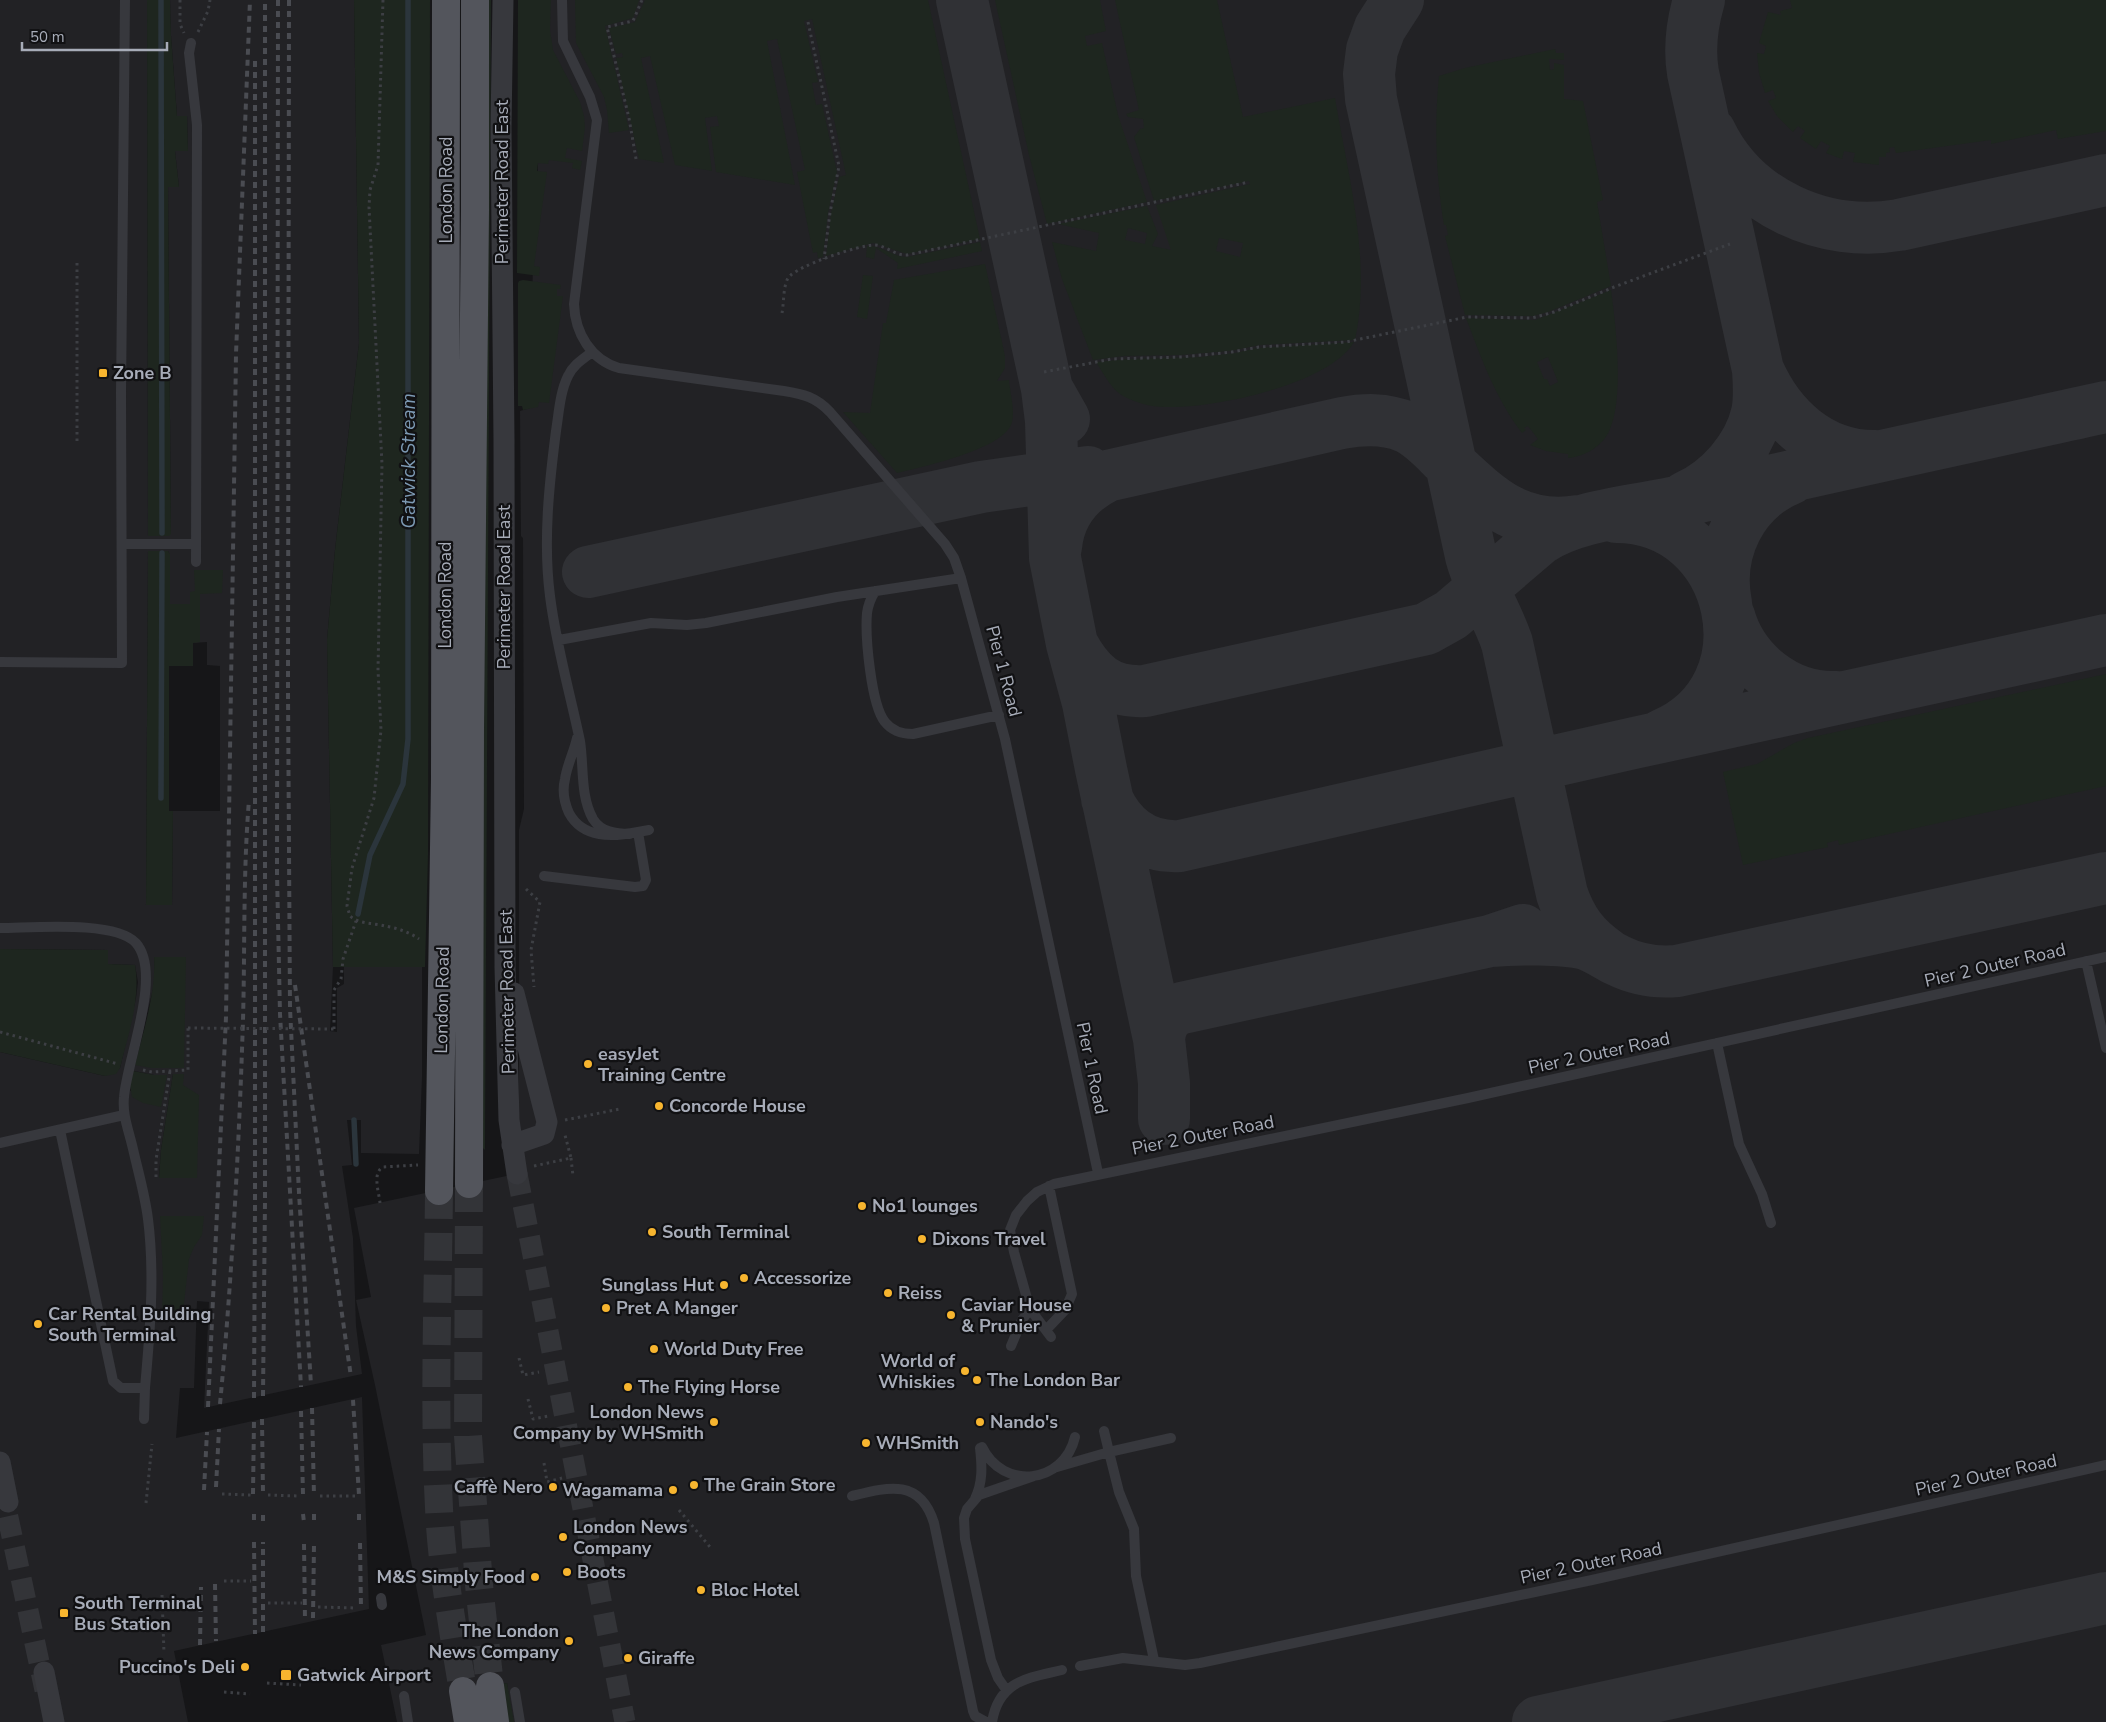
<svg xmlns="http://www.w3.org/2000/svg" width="2106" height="1722" font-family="'Nunito Sans',sans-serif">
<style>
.built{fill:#222225;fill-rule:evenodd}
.green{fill:#1e261f;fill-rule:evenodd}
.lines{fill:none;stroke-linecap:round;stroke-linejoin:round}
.stream{stroke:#2b353c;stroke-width:5.5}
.taxiway{stroke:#303135;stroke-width:52}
.minor-tunnel{stroke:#333438;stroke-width:21;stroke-dasharray:21 11;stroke-linecap:butt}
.primary-tunnel{stroke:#333438;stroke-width:28;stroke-dasharray:28 14;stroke-linecap:butt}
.path{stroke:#3d3f44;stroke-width:3;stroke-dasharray:2.5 4;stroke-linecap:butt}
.service{stroke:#37383d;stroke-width:10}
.minor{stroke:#37383d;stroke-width:21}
.primary{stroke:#53555c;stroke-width:28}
.rail{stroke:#4a4c52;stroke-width:4;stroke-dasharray:6 5;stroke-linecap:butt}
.path-bridge{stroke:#3d3f44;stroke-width:3;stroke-dasharray:2.5 4;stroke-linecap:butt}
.poi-dot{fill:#f7b52f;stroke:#111113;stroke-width:2}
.labels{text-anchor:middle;stroke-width:4.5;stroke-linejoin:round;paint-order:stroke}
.street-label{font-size:18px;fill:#a7acb8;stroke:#111113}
.poi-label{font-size:18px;font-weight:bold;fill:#a7acb8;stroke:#111113;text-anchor:start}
.water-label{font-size:19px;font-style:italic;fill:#7d9ab4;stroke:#111113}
</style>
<rect width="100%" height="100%" fill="#161618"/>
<!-- built -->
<path class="built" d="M0,0H147L148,535L168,536L171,533L168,187H179L175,151H188L187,116H177L171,36L170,0H354L359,343L335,550L327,640L333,967L330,1031L337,1032V988L344,984V967H422V1077L419,1154L361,1153V1120H347L352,1165L342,1166L353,1238L356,1326L362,1374L204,1408L209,1302L197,1301L194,1388H180L176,1438L362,1397L369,1609L174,1651L188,1722H0V1052L105,1076L120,1068L136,998L138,982L135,965L108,964V950L0,949ZM148,551H168L170,555L169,666H193V643L207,642V665L220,666V811H173L172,905H146ZM154,957H185L135,1064L153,989L155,975ZM134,1071L154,1075H167L130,1091ZM173,1074H183V1085L197,1178L159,1177L161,1150Z
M540,0H2106V1722H512L507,1683L452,1693L458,1722H397L381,1645L426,1635L375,1385L356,1300L371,1297L354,1208L526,1172L519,1130V830L524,809L523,538L521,536L520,411L530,408L533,262L538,165Z"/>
<!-- green -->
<path class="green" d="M147,0H170L171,36L177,116H187L188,151H175L179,187H168L171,534L169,536H148Z
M354,0H430L428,855L425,967H333L327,640L335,550L359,343Z
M481,0H491L485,1150L481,1146Z
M518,0H551L550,30L553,50L580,102L584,116L585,127L582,151L567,148L565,158L582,161L580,170L572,168L573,163L549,160L548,164L538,163L537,171L547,172L534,266L540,267L539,276L517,273Z
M575,0H639L633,18L605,26L629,130L609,133L607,110L604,97L576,43Z
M645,0H928L980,239L907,254L873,243L826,256L831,213L839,177L846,175L812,19L804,21L818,82L812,83L816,105L822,104L837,172L828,213L823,257L818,258L817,252L813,253L797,172L805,170L777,39L767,41L795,185L716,172L710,127L719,126L717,116L705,118L712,171L675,165L650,56L641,58L664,163L639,159L616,58L623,57L622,53L616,54L609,28L635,22Z
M995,0H1100L1106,31L1085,36L1087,46L1102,43L1118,115L1147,202L1047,224L1029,155Z
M1115,0H1217L1243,117L1335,98C1348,176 1372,261 1355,340L1260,345L1230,351L1180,355L1124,356L1093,360L1062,279L1052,242L1096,251L1099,233L1058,224L1147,206L1158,234L1152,246L1171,250L1156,205L1250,184L1249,181L1154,201L1134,137L1140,129L1144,128L1143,119L1128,117L1126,114L1139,110ZM1128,228L1147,233L1145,244L1125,240ZM1219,238L1243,243L1240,257L1216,251Z
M1790,0H2106V131L2058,139L2056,130L1991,144V140L1896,153L1894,147L1889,148L1890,152L1886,153V157H1879V165L1853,162L1855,153L1844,151L1842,159L1826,153L1830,146L1821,141L1816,149L1800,138L1805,131L1798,126L1793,132L1777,116L1768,101L1776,98L1773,90L1765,93L1759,73L1757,53L1764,54L1766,46L1759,43L1768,12L1781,15L1780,11L1792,8Z
M1555,49L1556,53H1564V60L1549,59L1550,70L1554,69V63L1564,65V99L1583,101L1603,200L1597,202L1611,286L1548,312L1533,316L1465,315L1445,236L1448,235L1446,225H1444C1436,176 1434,127 1439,76L1465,68Z
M980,242L982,251L897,269L898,263L876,248L874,259L866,257L867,246C882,245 893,257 907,257Z
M985,264L1005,356V368L997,381L1009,380C1010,393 1016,413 1011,425C1000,450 922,467 897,473L843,412L870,413L883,323H886L894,280Z
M863,275L873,276L867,319L857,317Z
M523,280L561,285L560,289H557V296H563L549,403L539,402L538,407L523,410L522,406H518V283L519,281Z
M1611,290C1616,326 1624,396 1610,429C1604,445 1585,457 1568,458V454L1546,451L1530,445L1538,439L1528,426L1524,428L1526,430L1522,433C1496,399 1481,358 1466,318L1535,320ZM1548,357L1558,382L1550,386L1547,379H1544L1537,362Z
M1354,342C1329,385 1211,409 1165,407C1151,407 1137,403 1125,397C1112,391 1104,374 1096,362L1128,359L1201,357L1235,353L1257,348Z
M148,551H168L170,554V604H190V592L195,591L194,570H223L222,593L200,594V642L193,643V666H169V811H173L172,905H146Z
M2106,674V786L1839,845L1838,840L1827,843L1828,847L1743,865L1723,772L1757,764L1794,743L1808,738Z
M0,949L108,950V964L135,965C141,999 128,1035 120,1068L116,1074L105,1076L0,1052Z
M154,957H186L184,1068H151L135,1065C144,1029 156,993 154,957Z
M133,1071L154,1075H167L161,1107L143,1103L132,1097L130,1085Z
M173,1074H184L183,1085L199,1095L197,1178H159L161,1150Z
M160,1216H204L202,1235L194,1247L189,1259L182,1321L162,1320L163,1275Z
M507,1683L514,1722H508L501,1684Z"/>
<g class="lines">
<!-- stream -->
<path class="stream" d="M161,0L162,533
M161,798L162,553
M358,914L370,855L403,784L408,739V0
M354,1120L356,1164"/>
<!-- taxiway -->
<path class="taxiway" d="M962,0L1047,389L1064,419
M1398,0L1380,28L1372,50L1369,74L1371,99L1471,556C1479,587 1497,613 1507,643L1562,894C1571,921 1584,938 1607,954
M1699,0C1692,24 1689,49 1693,73L1758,370C1779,418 1820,457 1876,456
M1710,132C1744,203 1824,238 1899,225L2106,180
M1047,389L1051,421L1055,558L1072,644L1088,703L1101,769L1159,1039L1164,1083V1119
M1686,497C1719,482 1749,449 1757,413C1760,399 1759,384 1758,370
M1616,517C1738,517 1774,689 1662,735
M1056,547C1059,513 1078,490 1107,476L1342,423C1364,419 1385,418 1406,427C1421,434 1432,446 1444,458C1486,497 1516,531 1579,521
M588,572L981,487L1088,472
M1726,603C1716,552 1741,499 1790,479
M1729,616C1742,663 1787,699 1837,697
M1072,644C1089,676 1108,693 1145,691L1426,629L1451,615L1540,539C1579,514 1637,511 1682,501C1823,468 1965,438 2106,407
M1107,799C1121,830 1146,848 1180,846L1634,743L2106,640
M1490,941C1515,939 1562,938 1586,944C1597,948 1607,955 1617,960C1635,969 1656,973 1677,971L2106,878
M1159,1039C1161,1023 1166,1014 1182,1008L1490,941L1523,930
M1538,1722L2106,1598"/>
<!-- minor-tunnel -->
<path class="minor-tunnel" d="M517,1174L625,1722
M1,1485L45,1690"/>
<!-- primary-tunnel -->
<path class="primary-tunnel" d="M469,1184L468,1436L479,1585L490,1686
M439,1191C438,1302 433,1414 440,1526C444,1581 454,1636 463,1691"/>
<!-- path -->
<path class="path" d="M180,0V24L184,33
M383,0L378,165L370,190L369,207L382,464L378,670L381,730L374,798L352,868L347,906L350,916C358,924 374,923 385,926C397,928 409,932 419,939
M808,22L839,166L830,213L824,259
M198,32L208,11L210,0
M636,159L629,118L607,27L633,21L642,0
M782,313C784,303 783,287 788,278C796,266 859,245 874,245C886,245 895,256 907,255L1249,182
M1044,372L1112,359L1182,357L1232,352L1259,347L1346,342L1467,317L1532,318L1554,312L1614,287L1730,244
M77,441V260
M526,889L540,902L531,950L534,987
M334,1029V990L341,979L343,959L356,921
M0,1032L118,1064
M143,1070L152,1072L188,1070V1028
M565,1120L620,1109
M571,1158L573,1176
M534,1166L571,1158L565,1135
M156,1177V1160L170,1071
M380,1203C379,1192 372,1173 383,1167L418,1165
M519,1358L523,1375L539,1372
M528,1399L533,1419L549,1416
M544,1463L547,1482L562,1478
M222,1494L251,1495
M268,1495L299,1496
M320,1496H355
M146,1503L152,1444
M679,1510L710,1547
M224,1581H251
M162,1595L164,1653
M268,1603H302
M318,1607L356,1608
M267,1683L301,1685
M224,1692L250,1694"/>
<!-- service -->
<path class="service" d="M562,0L563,41L590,97L597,120L574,304C575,333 591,360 619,368L784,391C803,394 816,397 830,412L945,544L954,558L961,578
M191,43L189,53L197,125L196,562
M592,352C583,359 573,365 568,376C560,392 559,412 556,431C549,485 543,542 550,596C556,645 570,693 580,741C584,766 580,796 593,819C601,832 616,834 630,834
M122,544H196
M875,591C871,598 868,605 867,613C865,636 871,705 885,722C892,731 902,734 913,734L999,715
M559,640L651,623L687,625L706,623L837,597L961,578L1005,739L1098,1173
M0,662L122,663L121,393L125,0
M638,832L649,830
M544,876L635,887L643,886L646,880L638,832C613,837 583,839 569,813C564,802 562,791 565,779C567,765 574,752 577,738
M0,928C31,928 115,920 136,943C163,974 127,1059 124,1097C122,1115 129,1131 133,1149C138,1171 145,1195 148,1219C155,1275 150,1332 145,1388H121L113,1381L60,1130
M2086,961L2106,1048
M1717,1043L1739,1144L1762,1194L1771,1223
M0,1143L124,1115
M1046,1330L1065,1310L1072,1294L1049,1186
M1051,1337L1030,1309L1014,1252L1010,1230L1016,1215L1027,1201L1037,1192L1054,1184L1468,1098L2106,957
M1011,1346L1022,1320L1030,1309
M144,1419L145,1388
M1104,1431L1109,1452L1171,1438
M982,1447C1003,1491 1064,1484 1075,1437
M1057,1467L1109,1452L1119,1492L1134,1529L1136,1576L1154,1660
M852,1496C888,1487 920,1478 934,1523L973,1711L975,1716L986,1722
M975,1499C983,1482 982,1466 980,1448
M381,1598L382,1605
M1080,1666L1123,1658L1185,1665L1200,1663L1592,1580L2106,1465
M1007,1691L998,1678L991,1660L965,1539L964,1518L967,1509L979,1495L1034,1476
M515,1692L520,1722
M404,1696L408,1722
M992,1722C999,1680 1029,1678 1062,1670"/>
<!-- minor -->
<path class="minor" d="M503,0L501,127L504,440L505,967L509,1120L517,1174
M512,1145L544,1134L547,1122L514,993
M0,1462L8,1502
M44,1672L54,1722"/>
<!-- primary -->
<path class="primary" d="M469,1184L470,729L475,210V0
M439,1191L445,779L446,0
M490,1686L495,1722
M463,1691L468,1722"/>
<!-- rail -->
<path class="rail" d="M278,0L277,873L280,1014L301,1387
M289,0L288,691L290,1008L299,1193L311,1385
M295,985L351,1377
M263,1396L265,1201V0
M254,1398L255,1204V58
M353,1400L359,1495
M220,1404C232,1277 239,1147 243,1020C245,946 243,873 249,800
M208,1407L226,1017L236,354L250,0
M312,1408L314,1496
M301,1411L303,1495
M262,1419L263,1494
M216,1487L219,1429
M204,1490L207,1432
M253,1494L254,1421
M254,1514V1521
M303,1514L304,1522
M314,1514V1522
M359,1514V1522
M263,1521V1514
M254,1542L255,1634
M360,1543L361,1608
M304,1544L305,1620
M215,1584L216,1641
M313,1618L314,1545
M263,1632V1542
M200,1645L201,1587"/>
<!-- path-bridge -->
<path class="path-bridge" d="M188,1028L334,1029"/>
</g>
<!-- markers -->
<g class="poi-dot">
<rect x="98" y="368" width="10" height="10" rx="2.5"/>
<circle cx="588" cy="1064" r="5"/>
<circle cx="659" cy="1106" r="5"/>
<circle cx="862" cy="1206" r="5"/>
<circle cx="652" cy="1232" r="5"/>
<circle cx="922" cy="1239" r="5"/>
<circle cx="744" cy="1278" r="5"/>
<circle cx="724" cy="1285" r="5"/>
<circle cx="888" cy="1293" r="5"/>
<circle cx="606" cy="1308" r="5"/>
<circle cx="951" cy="1315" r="5"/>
<circle cx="38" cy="1324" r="5"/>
<circle cx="654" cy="1349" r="5"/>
<circle cx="965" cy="1371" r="5"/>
<circle cx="977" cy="1380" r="5"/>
<circle cx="628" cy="1387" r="5"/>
<circle cx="714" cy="1422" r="5"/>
<circle cx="980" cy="1422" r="5"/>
<circle cx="866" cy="1443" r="5"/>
<circle cx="694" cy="1485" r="5"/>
<circle cx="553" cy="1487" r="5"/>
<circle cx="673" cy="1490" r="5"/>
<circle cx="563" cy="1537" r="5"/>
<circle cx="567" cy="1572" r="5"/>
<circle cx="535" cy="1577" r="5"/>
<circle cx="701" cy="1590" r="5"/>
<rect x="59" y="1608" width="10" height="10" rx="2.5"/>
<circle cx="569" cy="1641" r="5"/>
<circle cx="628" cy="1658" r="5"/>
<circle cx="245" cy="1667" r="5"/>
<rect x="280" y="1669" width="12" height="12" rx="2.5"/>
</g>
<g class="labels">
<!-- street labels -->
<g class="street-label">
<text transform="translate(502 182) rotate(-90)" y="6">Perimeter Road East</text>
<text transform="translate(446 190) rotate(-90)" y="6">London Road</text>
<text transform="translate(504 587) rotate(-90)" y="6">Perimeter Road East</text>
<text transform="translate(445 595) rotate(-90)" y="6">London Road</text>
<text transform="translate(1004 671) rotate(75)" y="6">Pier 1 Road</text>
<text transform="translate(1995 965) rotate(-13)" y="6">Pier 2 Outer Road</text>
<text transform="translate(507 992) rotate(-91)" y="6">Perimeter Road East</text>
<text transform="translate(442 1000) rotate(-89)" y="6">London Road</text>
<text transform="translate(1599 1053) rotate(-12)" y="6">Pier 2 Outer Road</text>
<text transform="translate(1092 1068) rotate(78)" y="6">Pier 1 Road</text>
<text transform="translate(1203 1135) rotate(-11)" y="6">Pier 2 Outer Road</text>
<text transform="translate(1986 1475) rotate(-12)" y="6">Pier 2 Outer Road</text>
<text transform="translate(1591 1563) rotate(-12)" y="6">Pier 2 Outer Road</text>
</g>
<!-- poi labels -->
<g class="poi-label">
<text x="113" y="379">Zone B</text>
<text x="598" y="1060">easyJet<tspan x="598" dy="21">Training Centre</tspan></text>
<text x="669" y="1112">Concorde House</text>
<text x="872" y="1212">No1 lounges</text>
<text x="662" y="1238">South Terminal</text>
<text x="932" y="1245">Dixons Travel</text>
<text x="754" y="1284">Accessorize</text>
<text x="714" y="1291" text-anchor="end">Sunglass Hut</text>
<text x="898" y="1299">Reiss</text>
<text x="961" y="1311">Caviar House<tspan x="961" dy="21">&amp; Prunier</tspan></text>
<text x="616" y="1314">Pret A Manger</text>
<text x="48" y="1320">Car Rental Building<tspan x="48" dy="21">South Terminal</tspan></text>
<text x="664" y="1355">World Duty Free</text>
<text x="955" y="1367" text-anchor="end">World of<tspan x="955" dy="21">Whiskies</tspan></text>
<text x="987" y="1386">The London Bar</text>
<text x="638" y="1393">The Flying Horse</text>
<text x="704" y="1418" text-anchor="end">London News<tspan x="704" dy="21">Company by WHSmith</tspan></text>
<text x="990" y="1428">Nando's</text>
<text x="876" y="1449">WHSmith</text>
<text x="704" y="1491">The Grain Store</text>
<text x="543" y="1493" text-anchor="end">Caffè Nero</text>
<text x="663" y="1496" text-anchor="end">Wagamama</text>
<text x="573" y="1533">London News<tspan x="573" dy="21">Company</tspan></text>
<text x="577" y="1578">Boots</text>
<text x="525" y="1583" text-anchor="end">M&amp;S Simply Food</text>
<text x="711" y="1596">Bloc Hotel</text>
<text x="74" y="1609">South Terminal<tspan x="74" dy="21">Bus Station</tspan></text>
<text x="559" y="1637" text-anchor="end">The London<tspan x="559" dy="21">News Company</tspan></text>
<text x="638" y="1664">Giraffe</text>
<text x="235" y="1673" text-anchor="end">Puccino's Deli</text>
<text x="297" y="1681">Gatwick Airport</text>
</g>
<!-- water labels -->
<g class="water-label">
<text transform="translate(408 461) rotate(-90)" y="7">Gatwick Stream</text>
</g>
</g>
<!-- scale -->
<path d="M22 42v8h145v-8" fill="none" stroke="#a7acb8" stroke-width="2.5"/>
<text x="30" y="42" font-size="15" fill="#a7acb8" stroke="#111113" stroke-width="4" paint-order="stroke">50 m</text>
</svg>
